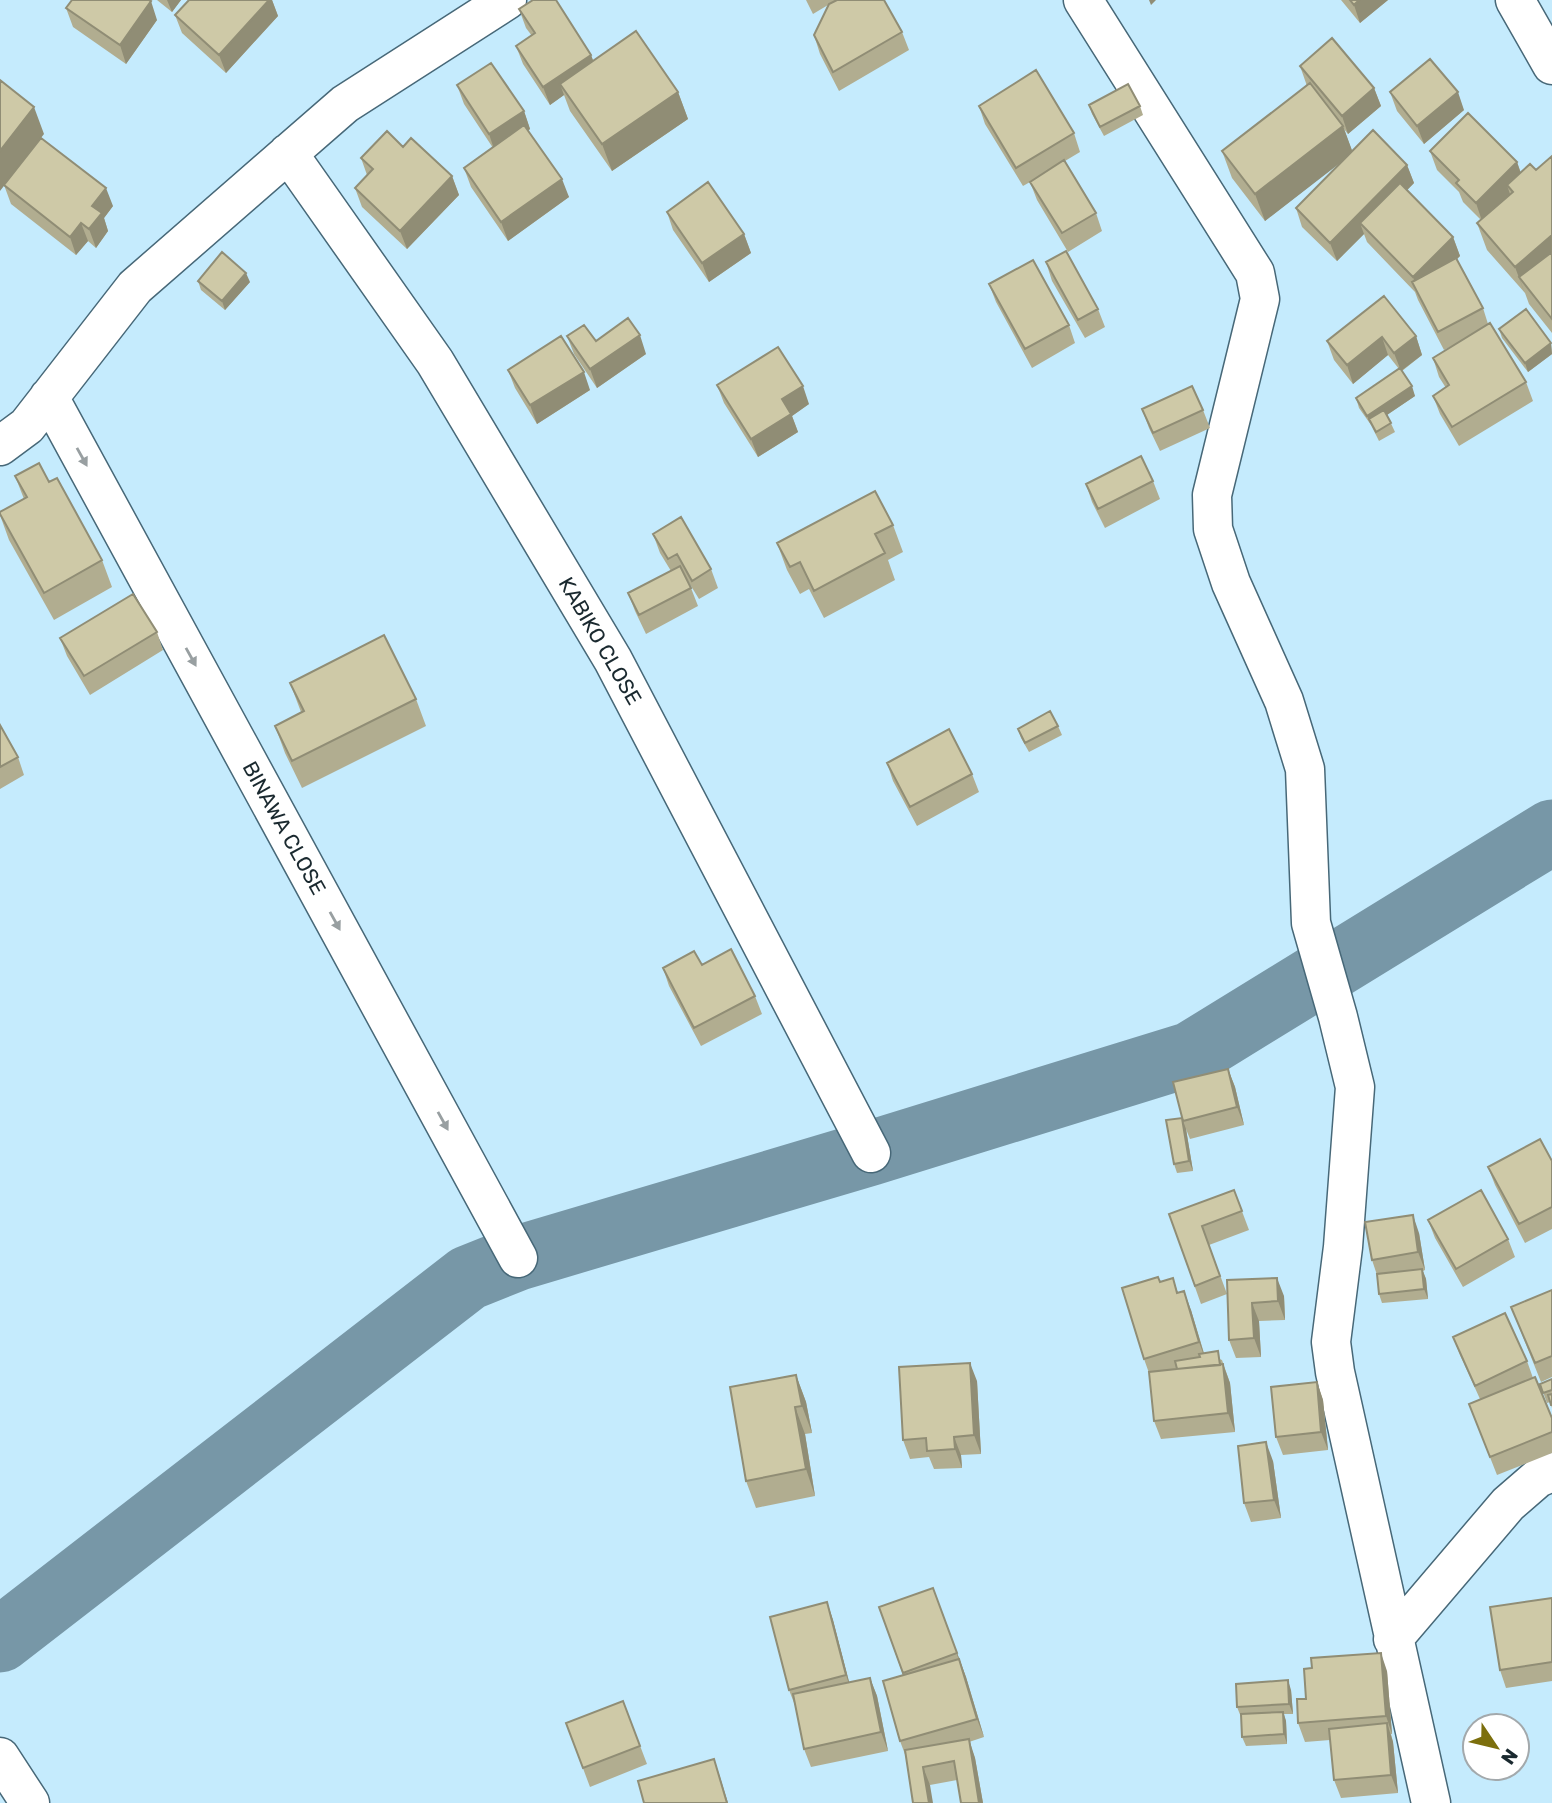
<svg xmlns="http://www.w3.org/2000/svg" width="1552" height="1803" font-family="Rubik,sans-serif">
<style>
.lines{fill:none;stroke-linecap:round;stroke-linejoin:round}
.river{stroke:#7797a7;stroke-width:65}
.minor-casing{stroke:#476878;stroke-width:41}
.minor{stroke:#fff;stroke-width:38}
.wall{fill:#b1ad90}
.shaded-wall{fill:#908d75}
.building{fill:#cec9a7;stroke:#908d75;stroke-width:2}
.oneway{fill:#989fa1}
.labels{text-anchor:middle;stroke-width:7;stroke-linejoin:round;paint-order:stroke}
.street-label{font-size:21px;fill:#1a292f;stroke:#fff}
</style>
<rect width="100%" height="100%" fill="#c5ebfd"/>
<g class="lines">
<!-- river -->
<path class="river" d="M0,1640L468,1278L518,1258L871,1153L1191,1054L1552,832"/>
<!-- minor casing -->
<g class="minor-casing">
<path id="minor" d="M1083,0L1255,273L1260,299L1212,495L1213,529L1231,583L1284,701L1305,769L1311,923L1338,1017L1355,1087L1343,1247L1331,1342L1335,1372L1431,1803
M1515,0L1552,65
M288,153L435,362L613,660L871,1153
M49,397L518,1258
M0,446L27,426L135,287L345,104L507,0
M1393,1639L1508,1504L1538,1478L1552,1472
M0,1757L30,1803"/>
</g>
<!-- minor -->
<use href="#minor" class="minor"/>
</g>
<!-- wall -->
<path class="wall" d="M157,0H181L172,12Z
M189,0H272L278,16L226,73L182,33L175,15Z
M806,0H884L902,32L909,50L839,91L820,54L814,35L828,5L813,14Z
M1341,0H1388L1360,23Z
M66,8L157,20L126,64L73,27Z
M519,9L591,55L593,61L678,92L688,119L612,171L570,111L564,95L550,105L523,64L516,46L532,36L526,28Z
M1300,66L1374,88L1381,106L1348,134L1344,129L1352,151L1407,165L1414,183L1407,190L1453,237L1460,256L1457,259L1483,308L1488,324L1526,382L1533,401L1459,446L1440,414L1433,396L1446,388L1439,377L1433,358L1456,344L1444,350L1418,300L1415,292L1367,242L1364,234L1337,261L1302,227L1296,208L1343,160L1265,221L1232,178L1222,151L1307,86Z
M457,85L524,111L530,129L528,131L569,197L508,241L471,187L464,168L493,148L464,104Z
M1390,92L1464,110L1424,144L1397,111Z
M1089,105L1140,106L1143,115L1104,136L1092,114Z
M979,106L1074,133L1080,152L1065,161L1096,213L1102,231L1068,252L1037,200L1030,182L1023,186L985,124Z
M403,147L452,176L459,195L407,249L362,207L355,188L367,175L361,158Z
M1430,151L1517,162L1521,173L1536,170L1552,156V333L1529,304L1525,293L1487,250L1477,223L1481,220L1463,202L1459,192L1437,170Z
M4,185L113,206L104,218L108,231L96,248L88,241L76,255L11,204Z
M667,212L744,234L751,253L709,282L673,230Z
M1046,262L1098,309L1105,327L1085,338L1052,281Z
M198,281L250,282L225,310L201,290Z
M989,284L1069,325L1075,343L1032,368L996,302Z
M1499,329L1551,343L1552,354L1528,372L1502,338Z
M567,336L646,354L597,388L574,354Z
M1416,336L1422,355L1402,371L1415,396L1387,415L1395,432L1379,441L1371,425L1359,408L1356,398L1399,369L1388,355L1353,384L1334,360L1327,341Z
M508,370L590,390L537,424L515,388Z
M717,385L809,404L792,416L798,432L758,457L724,403Z
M1142,409L1203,410L1210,428L1160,451L1149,428Z
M15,476L49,482L102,560L112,587L54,620L9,540L0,515L24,499Z
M1153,481L1160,499L1105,528L1092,502L1086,484Z
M893,525L903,552L888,560L895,580L824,618L809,589L800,594L787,570L777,543Z
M653,534L711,569L718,588L699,599L683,573L691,588L698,606L646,634L635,611L628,593L671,571L660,553Z
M157,632L163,650L90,695L67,656L60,638Z
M290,683L416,699L426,726L302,788L285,753L275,726L301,712Z
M0,725L18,757L24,775L0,789Z
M1058,726L1062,735L1029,752L1021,738L1018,729Z
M887,763L972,774L979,792L917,826L893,781Z
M702,965L755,996L762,1014L701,1046L669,986L663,968Z
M1228,1069L1235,1087L1244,1125L1190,1139L1186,1129L1193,1171L1177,1173L1174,1164L1182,1118Z
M1552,1161V1229L1525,1243L1495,1185L1488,1167Z
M1234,1190L1249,1230L1209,1245L1227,1294L1201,1304L1169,1214Z
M1428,1220L1508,1239L1515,1257L1463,1287L1435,1238Z
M1419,1233L1425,1270L1423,1271L1426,1279L1428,1299L1382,1303L1379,1294L1377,1275L1372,1260Z
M1173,1278L1178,1293L1191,1310L1204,1353L1222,1360L1230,1383L1235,1432L1161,1439L1154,1421L1149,1373L1144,1359L1160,1282Z
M1227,1280L1284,1296L1285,1320L1259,1321L1261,1357L1236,1358L1229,1340Z
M1552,1290V1377L1541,1382L1511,1307Z
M1453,1337L1527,1361L1533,1378L1552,1418V1453L1497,1475L1469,1404L1480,1399L1460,1355Z
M796,1375L806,1402L812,1433L805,1434L815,1496L756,1508L746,1481Z
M1552,1379V1408L1550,1402L1547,1403L1540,1384Z
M977,1381L981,1454L961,1455L962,1468L934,1469L929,1457L910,1459L903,1440Z
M1317,1382L1323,1400L1328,1450L1283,1455L1276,1437Z
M1273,1461L1281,1518L1251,1522L1244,1503Z
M933,1588L966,1677L984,1737L969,1742L975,1758L983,1803H961L957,1780L930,1785L906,1757L900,1741L903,1675L879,1607Z
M1552,1598V1681L1506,1688L1500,1670Z
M827,1602L833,1620L849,1682L870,1678L877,1696L888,1751L811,1767L804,1749L796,1708L789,1690Z
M1387,1671L1392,1734H1391L1393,1742L1398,1793L1341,1798L1334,1780L1330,1740L1305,1742L1298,1723L1306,1699Z
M1291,1690L1293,1714H1284L1286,1721L1287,1744L1246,1746L1242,1737L1241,1717L1237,1707Z
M623,1701L647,1764L590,1787L566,1723Z"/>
<!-- shaded-wall -->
<path class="shaded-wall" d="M167,0H181L172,12Z
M269,0H272L278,16L226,73L219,55Z
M1149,0H1156L1151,5Z
M1359,0H1388L1360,23L1354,5Z
M151,1L157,20L126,64L120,45Z
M591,55L598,73L560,84L564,95L550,105L543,87Z
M1374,88L1381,106L1348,134L1342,116Z
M678,92L688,119L612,171L602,144Z
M1458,92L1464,110L1424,144L1417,126Z
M34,107L44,134L0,191V151Z
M524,111L530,129L495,152L489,134Z
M1343,126L1353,153L1265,221L1255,194Z
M1517,162L1523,180L1507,185L1510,194L1482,221L1476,203Z
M1407,165L1414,183L1367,231L1360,223L1364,234L1337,261L1330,243Z
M452,176L459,195L407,249L400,231Z
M562,179L569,197L508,241L501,222Z
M106,188L113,206L104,218L108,231L96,248L89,229L92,206Z
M81,223L88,241L76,255L70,237Z
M744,234L751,253L709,282L702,263Z
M1552,235V270L1519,277L1525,294L1515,267Z
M1453,237L1460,256L1419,296L1413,277Z
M246,273L250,282L225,310L222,301Z
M640,335L646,354L597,388L590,369Z
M1416,336L1422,355L1401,371L1394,353Z
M1382,337L1388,355L1353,384L1347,365Z
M1551,343L1552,354L1528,372L1525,363Z
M584,372L590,390L537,424L530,405Z
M803,386L809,404L792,416L798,432L758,457L751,439L782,399Z
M1412,386L1415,396L1372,425L1369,419L1371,425L1367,416Z
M1228,1069L1235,1087L1244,1125L1237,1107Z
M1183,1121L1186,1129L1193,1171L1189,1161Z
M1413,1215L1419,1233L1425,1270L1418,1252Z
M1422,1269L1426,1279L1428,1299L1424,1289Z
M1277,1278L1284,1296L1285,1320L1278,1301Z
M1184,1291L1191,1310L1206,1361L1199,1342Z
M1252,1303L1259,1321L1261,1357L1254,1338Z
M970,1363L977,1381L981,1454L974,1435Z
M1223,1364L1230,1383L1235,1432L1228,1413Z
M796,1375L806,1402L812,1433L802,1406Z
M1317,1382L1323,1400L1328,1450L1321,1432Z
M795,1407L805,1434L815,1496L806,1469Z
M954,1437L961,1455L962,1468L955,1449Z
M1266,1442L1273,1461L1281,1518L1274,1500Z
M933,1588L966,1677L984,1737L977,1719L960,1663Z
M827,1602L833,1620L852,1693L846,1675Z
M1381,1653L1387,1671L1392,1734L1386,1716Z
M870,1678L877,1696L888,1751L881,1732Z
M1288,1680L1291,1690L1293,1714L1289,1704Z
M1283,1712L1286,1721L1287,1744L1284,1734Z
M1387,1723L1393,1742L1398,1793L1391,1775Z
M969,1739L975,1758L983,1803H979Z
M714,1759L720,1777L728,1803H727Z
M923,1767L930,1785L933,1803H929Z"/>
<!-- building -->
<path class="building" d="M72,0H149L151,1L120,45L66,8Z
M189,0H269L219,55L175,15Z
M533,0H556L591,55L543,87L516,46L535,33L519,9Z
M837,0H884L902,32L833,72L814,35L829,4Z
M1350,0H1359L1354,5Z
M636,31L678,92L602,144L560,84Z
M1332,38L1374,88L1342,116L1300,66Z
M1430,59L1458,92L1417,126L1390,92Z
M491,63L524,111L489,134L457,85Z
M1036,70L1074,133L1016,168L979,106Z
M0,80L34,107L0,151Z
M1310,83L1343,126L1255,194L1222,151Z
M1128,84L1140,106L1100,127L1089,105Z
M1468,113L1517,162L1476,203L1456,183L1459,180L1430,151Z
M524,125L562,179L501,222L464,168Z
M1373,130L1407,165L1330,243L1296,208Z
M387,131L403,147L411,138L452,176L400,231L355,188L373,169L361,158Z
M41,138L106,188L92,206L102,213L89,229L81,223L70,237L4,185Z
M1552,156V235L1515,267L1477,223L1513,192L1507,185L1530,164L1536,170Z
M1064,160L1096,213L1062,233L1030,182Z
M708,182L744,234L702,263L667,212Z
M1400,183L1453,237L1413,277L1360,223Z
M1066,251L1098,309L1078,320L1046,262Z
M222,252L246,273L222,301L198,281Z
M1552,252V319L1519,277Z
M1456,258L1483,308L1438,332L1412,282Z
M1033,260L1069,325L1025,349L989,284Z
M1384,296L1416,336L1394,353L1382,337L1347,365L1327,341Z
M1526,309L1551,343L1525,363L1499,329Z
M628,318L640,335L590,369L567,336L584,325L596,341Z
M1490,323L1526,382L1452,427L1433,396L1449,385L1433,358Z
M561,336L584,372L530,405L508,370Z
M778,347L803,386L782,399L791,414L751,439L717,385Z
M1400,368L1412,386L1367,416L1356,398Z
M1192,386L1203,410L1153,433L1142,409Z
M1384,410L1391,423L1376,432L1369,419Z
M1141,456L1153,481L1098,509L1086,484Z
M39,463L49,482L57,478L102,560L44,593L0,514V512L27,497L15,476Z
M875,491L893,525L875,534L885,553L814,591L800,562L790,567L777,543Z
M681,517L711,569L692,581L677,554L668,559L653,534Z
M680,566L691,588L639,615L628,593Z
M133,594L157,632L84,676L60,638Z
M384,635L416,699L292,761L275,726L304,711L290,683Z
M1050,711L1058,726L1025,743L1018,729Z
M0,725L18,757L0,767Z
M949,729L972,774L910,807L887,763Z
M731,949L755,996L694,1028L663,968L694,951L702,965Z
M1228,1069L1237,1107L1183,1121L1173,1082Z
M1182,1118L1189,1161L1174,1164L1166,1120Z
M1540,1139L1552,1161V1207L1519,1224L1488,1167Z
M1234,1190L1242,1211L1202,1226L1220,1276L1195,1286L1169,1214Z
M1481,1190L1508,1239L1456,1269L1428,1220Z
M1413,1215L1418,1252L1372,1260L1365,1222Z
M1422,1269L1424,1289L1379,1294L1377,1274Z
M1158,1277L1160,1282L1173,1278L1177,1293L1184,1291L1199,1342L1144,1359L1122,1288Z
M1277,1278L1278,1301L1252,1303L1254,1338L1229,1340L1227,1280Z
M1552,1290V1356L1535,1363L1511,1307Z
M1505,1313L1527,1361L1475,1386L1453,1337Z
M1218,1351L1220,1365L1177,1369L1175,1361L1200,1357L1199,1354Z
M970,1363L974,1435L954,1437L955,1449L927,1451L926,1438L903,1440L899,1367Z
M1223,1364L1228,1413L1154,1421L1149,1372Z
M796,1375L802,1406L795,1407L806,1469L746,1481L730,1387Z
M1535,1377L1552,1418V1432L1490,1457L1469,1404Z
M1552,1379V1390L1543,1393L1540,1384Z
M1317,1382L1321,1432L1276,1437L1271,1387Z
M1552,1394V1405H1551L1548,1395Z
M1266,1442L1274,1500L1244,1503L1238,1446Z
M933,1588L957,1653L903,1673L879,1607Z
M1552,1598V1662L1500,1670L1490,1607Z
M827,1602L846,1675L789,1690L770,1617Z
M1381,1653L1386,1716L1298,1723L1297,1699H1306L1304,1669L1312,1668L1311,1658Z
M959,1659L977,1719L900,1741L883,1681Z
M870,1678L881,1732L804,1749L793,1694Z
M1288,1680L1289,1704L1237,1707L1236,1684Z
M623,1701L640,1746L583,1768L566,1723Z
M1283,1712L1284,1734L1242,1737L1241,1714Z
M1387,1723L1391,1775L1334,1780L1329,1729Z
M969,1739L979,1803H961L954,1761L923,1767L929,1803H913L905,1750Z
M714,1759L727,1803H644L638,1781Z"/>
<!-- one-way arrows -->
<defs><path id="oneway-solid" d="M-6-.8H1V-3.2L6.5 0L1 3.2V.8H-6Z" transform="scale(1.75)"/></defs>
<g class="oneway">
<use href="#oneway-solid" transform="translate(82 457) rotate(61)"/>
<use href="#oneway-solid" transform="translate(191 657) rotate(61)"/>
<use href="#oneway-solid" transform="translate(335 921) rotate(61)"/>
<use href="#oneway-solid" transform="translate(443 1121) rotate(61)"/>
</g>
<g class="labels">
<!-- street labels -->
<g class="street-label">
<text transform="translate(600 641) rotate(60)" y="7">KABIKO CLOSE</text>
<text transform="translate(284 828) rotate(61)" y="7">BINAWA CLOSE</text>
</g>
</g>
<!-- north arrow -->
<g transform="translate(1496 1747) rotate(125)"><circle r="33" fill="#ffffff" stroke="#a3a9ac" stroke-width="2"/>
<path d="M0-5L12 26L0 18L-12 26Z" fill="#7c6f0d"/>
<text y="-10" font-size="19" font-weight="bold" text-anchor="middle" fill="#1a292f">N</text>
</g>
</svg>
